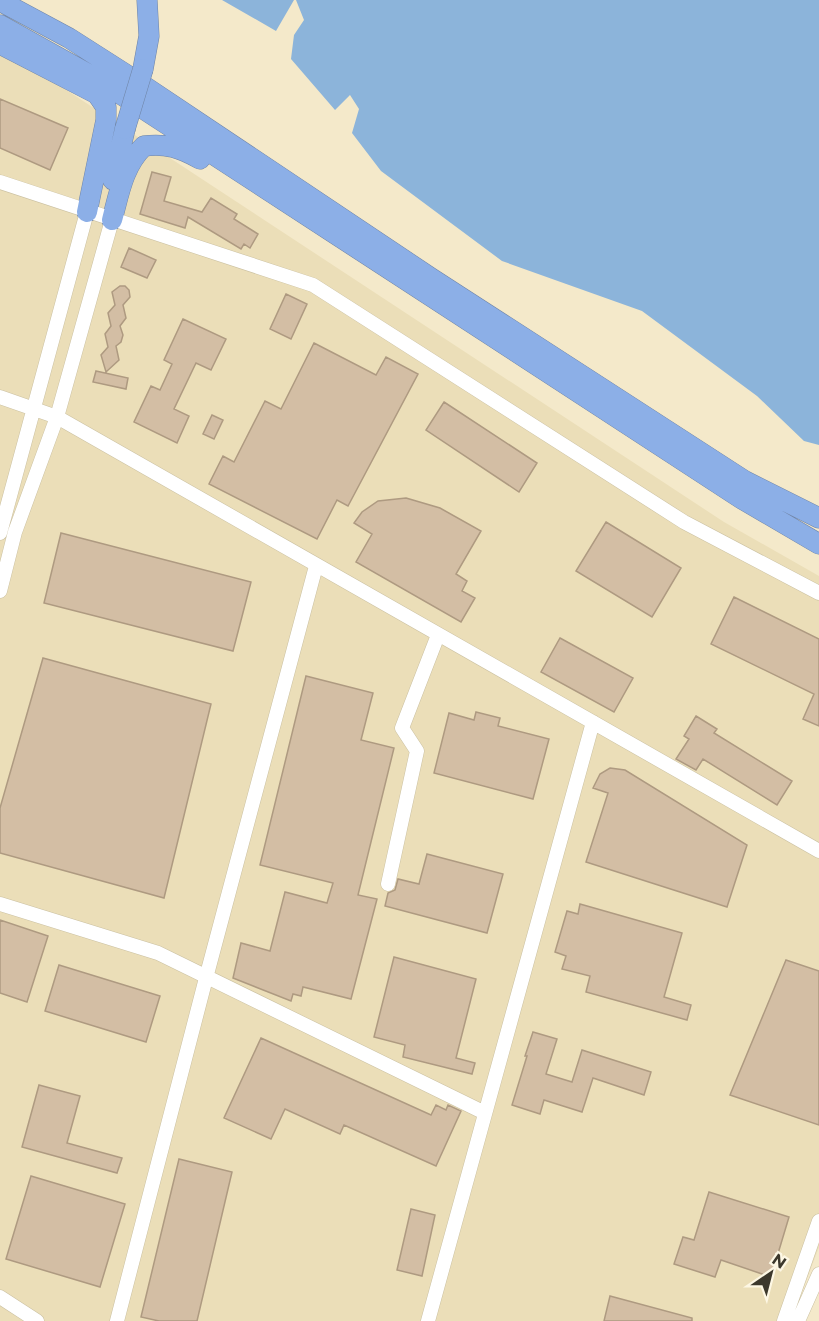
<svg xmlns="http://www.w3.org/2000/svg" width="819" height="1321" font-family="Montserrat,sans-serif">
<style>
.built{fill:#ebdeb8}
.water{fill:#8cb4da}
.building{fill:#d3bea4;stroke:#ae9a81;stroke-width:1.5}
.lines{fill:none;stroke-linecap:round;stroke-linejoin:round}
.minor-casing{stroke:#cbc1a2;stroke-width:15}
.highway-casing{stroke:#7085a6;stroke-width:21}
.minor{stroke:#fff;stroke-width:14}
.highway{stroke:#8cafe7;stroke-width:20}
.highway-bridge-casing{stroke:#7085a6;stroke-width:21;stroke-linecap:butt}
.highway-bridge{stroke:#8cafe7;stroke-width:20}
</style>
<rect width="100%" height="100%" fill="#f4e9ca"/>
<!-- built -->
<path class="built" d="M0,52L42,74L724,522L819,576V1247L791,1321H0Z"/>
<!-- water -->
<path class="water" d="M222,0H294L276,31Z
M296,0H819V445L804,441L757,396L642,311L502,261L381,171L352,133L359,109L350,95L335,110L291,59L294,35L304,20Z"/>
<!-- building -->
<path class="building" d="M0,99L68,128L50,170L0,148Z
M152,172L171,177L164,201L202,212L211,198L237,214L234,219L258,234L250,248L244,244L241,249L188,217L185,228L140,214Z
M129,248L156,260L147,278L121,267Z
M120,286H125L129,290L130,297L123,305L126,318L120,326L123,335L121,342L116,346L119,360L106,372L101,355L108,347L105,334L111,326L108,313L115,305L112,292Z
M286,294L307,304L291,339L270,329Z
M183,319L226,339L211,370L196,363L174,409L189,416L177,443L134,422L151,386L160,390L172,364L164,360Z
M314,343L376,375L386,357L418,374L348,506L337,500L317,539L209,484L223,456L234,462L265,401L281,409Z
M96,371L128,378L126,389L93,382Z
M444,402L537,463L519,492L426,430Z
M212,415L223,420L214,439L203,434Z
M406,498L440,508L481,531L456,574L467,581L462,591L475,598L461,622L356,562L372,534L354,523L362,512L378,501Z
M606,522L681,568L652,617L576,571Z
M61,533L251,582L233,651L44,603Z
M734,597L819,639V726L803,719L814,694L711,644Z
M560,638L633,678L614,712L541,672Z
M43,658L211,704L164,898L0,853V808Z
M306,676L373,693L361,740L394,748L358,895L377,899L351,999L303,987L301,996L293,994L291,1001L233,978L241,943L270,951L285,892L327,903L333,883L260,865Z
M476,712L500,718L498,726L549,739L533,799L434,773L449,713L474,720Z
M696,716L717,729L714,733L792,781L777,805L703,759L696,770L676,759L689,739L684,736Z
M610,768L625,770L747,845L727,907L586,862L608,793L593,788L600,774Z
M427,854L503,874L487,933L385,906L388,893L395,890L398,879L419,884Z
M580,904L682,933L664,997L691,1005L687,1020L586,992L590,976L562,969L566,956L555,952L567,911L578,914Z
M0,920L48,936L27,1002L0,993Z
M394,957L476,979L456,1058L475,1063L472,1074L403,1057L405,1045L374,1037Z
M786,960L819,971V1125L730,1095Z
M59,965L160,996L146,1042L45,1011Z
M533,1032L557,1039L546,1074L572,1082L582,1050L651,1072L644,1095L593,1078L582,1112L544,1100L540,1114L512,1105L527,1056H525Z
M261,1038L431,1115L436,1105L446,1110L448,1105L461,1111L436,1166L344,1125L340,1134L285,1109L271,1139L224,1118Z
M39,1085L80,1096L67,1143L122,1158L117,1173L22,1147Z
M179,1159L232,1172L197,1321H159L141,1317Z
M31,1176L125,1204L100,1287L6,1259Z
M709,1192L789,1217L771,1277L721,1260L715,1277L674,1264L683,1237L694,1240Z
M411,1209L435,1215L422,1276L397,1270Z
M610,1296L692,1318V1321H604Z"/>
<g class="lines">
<!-- minor casing -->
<g class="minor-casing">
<path id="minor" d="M0,182L313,285L684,522L819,593
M0,397L57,417L819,851
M0,533L87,212
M0,591L15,532L57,417L112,220
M388,884L417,751L402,728L438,635
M0,904L158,953L485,1113
M0,1297L37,1321
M117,1321L206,978L316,566
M428,1321L593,722
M784,1321L819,1221
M798,1321L819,1274"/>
</g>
<!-- highway casing -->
<g class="highway-casing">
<path id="highway" d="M0,1L69,38L141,84L431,278L745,481L819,518
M0,25L99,80L742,499L819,544
M0,44L97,94L106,107V120L87,212
M143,69L149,36L147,0
M113,180L125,129
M112,220C119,194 123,166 144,146C166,143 181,148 200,159"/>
</g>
<!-- minor -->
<use href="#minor" class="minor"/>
<!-- highway -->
<use href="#highway" class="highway"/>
<!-- highway-bridge casing -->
<g class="highway-bridge-casing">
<path id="highway-bridge" d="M125,129L143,69"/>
</g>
<!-- highway-bridge -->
<use href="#highway-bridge" class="highway-bridge"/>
</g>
<!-- north arrow -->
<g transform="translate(771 1273) rotate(35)" stroke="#fdf7e4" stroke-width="4.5" paint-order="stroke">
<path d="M0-4.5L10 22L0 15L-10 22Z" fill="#3c382c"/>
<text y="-9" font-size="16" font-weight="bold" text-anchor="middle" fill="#3c382c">N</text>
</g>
</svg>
